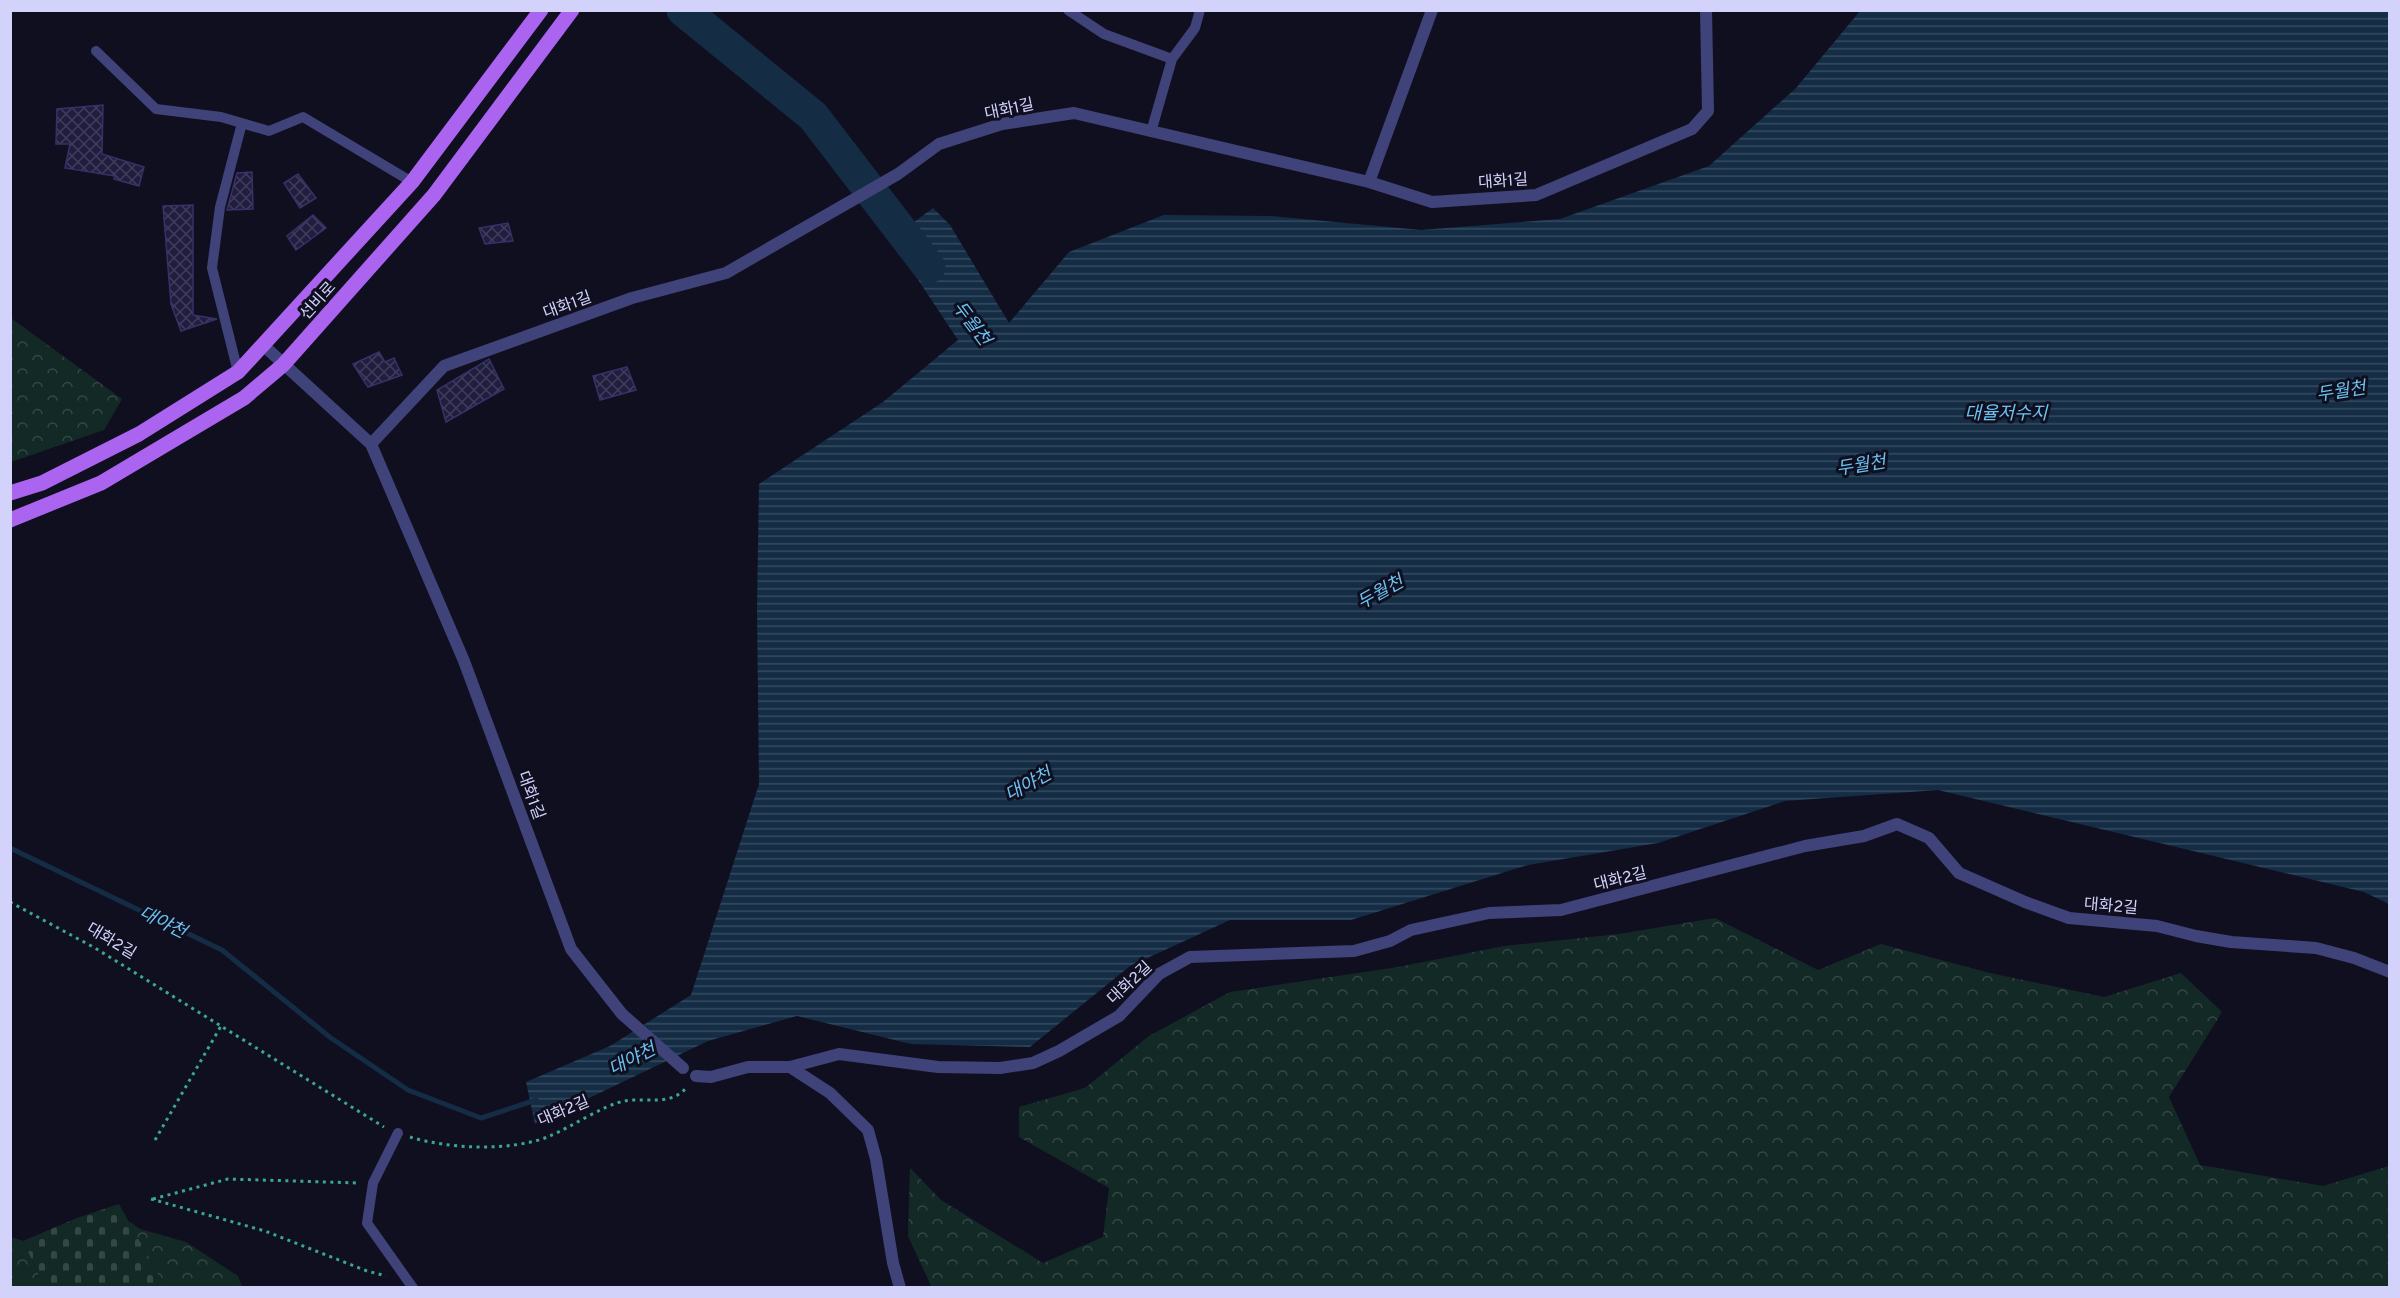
<svg xmlns="http://www.w3.org/2000/svg" width="2400" height="1298" font-family="Overpass,'Noto Sans KR',sans-serif">
<style>
.forest{fill:url(#forest-crowns)}
.cemetery{fill:url(#cemetery-stones)}
.water{fill:url(#water-rules)}
.lines{fill:none;stroke-linecap:round;stroke-linejoin:round}
.stream{stroke:#142d45;stroke-width:5}
.river{stroke:#142d45;stroke-width:33}
.building{fill:url(#building-cross-hatch);stroke:#363169;stroke-width:1.5}
.path{stroke:#39a794;stroke-width:3;stroke-dasharray:3 4.5;stroke-linecap:butt}
.lane{stroke:#3f437a;stroke-width:10}
.street{stroke:#3f437a;stroke-width:12}
.primary{stroke:#ab64f0;stroke-width:15}
.labels{text-anchor:middle;stroke-width:6;stroke-linejoin:round;paint-order:stroke}
.street-label{font-size:16px;fill:#d2d2fb;stroke:#100f20}
.water-label{font-size:18px;font-style:italic;fill:#6ac2f1;stroke:#100f20}
</style>
<defs>
<pattern id="forest-crowns" width="20" height="18" patternUnits="userSpaceOnUse" patternTransform="scale(1.5)"><rect width="20" height="18" fill="#132926"/><path d="M2 6a3 3 0 1 1 6 0M12 15a3 3 0 1 1 6 0" fill="none" stroke="#344746"/></pattern>
<pattern id="cemetery-stones" width="16" height="16" patternUnits="userSpaceOnUse" patternTransform="scale(1.5)"><rect width="16" height="16" fill="#132926"/><path d="M2 7V4a2 2 0 0 1 4 0v3zM10 15v-3a2 2 0 0 1 4 0v3z" fill="#344746"/></pattern>
<pattern id="water-rules" width="6" height="5" patternUnits="userSpaceOnUse" patternTransform="scale(1.5)"><rect width="6" height="5" fill="#142d45"/><path d="M0 2.5h6" fill="none" stroke="#354b61"/></pattern>
<pattern id="building-cross-hatch" width="8" height="8" patternUnits="userSpaceOnUse" patternTransform="scale(1.5)"><rect width="8" height="8" fill="#201d3f"/><path d="M0 0l8 8M0 8l8-8" fill="none" stroke="#403d5c"/></pattern>
</defs>
<rect width="100%" height="100%" fill="#100f20"/>
<!-- forest -->
<path class="forest" d="M11,318L122,399L104,430L11,462Z
M1715,918L1818,970L1881,944L1990,973L2104,997L2181,973L2222,1012L2169,1097L2200,1165L2323,1186L2389,1166V1287L932,1288L908,1236L910,1168L941,1200L1043,1263L1103,1237L1109,1188L1019,1137V1107L1085,1088L1149,1036L1230,992L1398,967L1504,946L1619,934Z
M128,1221L140,1229L186,1242L238,1276L242,1287H165Z
M11,1237L23,1241L45,1287L11,1288Z"/>
<!-- cemetery -->
<path class="cemetery" d="M119,1204L165,1287H45L23,1241L77,1218Z"/>
<!-- water -->
<path class="water" d="M1860,11H2389V904L2364,892L1938,790L1785,801L1658,843L1528,865L1351,920H1230L1130,966L1030,1047L911,1044L797,1016L708,1041L535,1124L526,1082L610,1046L691,995L759,784L757,609L759,484L883,402L958,340L891,239L933,208L950,225L1009,323L1069,252L1164,215L1271,216L1421,230L1560,219L1709,166L1796,88Z"/>
<g class="lines">
<!-- stream -->
<path class="stream" d="M10,848L222,950L331,1038L408,1090L481,1118L536,1100"/>
<!-- river -->
<path class="river" d="M683,10L813,116L929,267"/>
</g>
<!-- building -->
<path class="building" d="M103,105L102,154L144,167L139,186L114,179L115,176L65,168L70,144H56L57,109Z
M252,172L253,209L227,210L237,173Z
M298,174L316,198L300,208L284,183Z
M193,205V315L217,319L181,331L171,304L163,206Z
M313,215L326,228L296,250L287,236Z
M508,223L513,241L485,244L479,228Z
M379,352L385,362L394,358L402,375L368,387L353,364Z
M489,359L504,389L446,422L437,390Z
M627,367L636,390L600,400L593,376Z"/>
<g class="lines">
<!-- path -->
<path class="path" d="M10,902L95,948L384,1127
M410,1137C449,1149 511,1152 550,1136C571,1127 604,1105 624,1101C648,1097 671,1107 688,1086
M155,1140L221,1026
M151,1199L265,1231L367,1271L386,1276
M153,1199L228,1179L359,1183"/>
<!-- lane -->
<path class="lane" d="M1068,10L1104,34L1172,59
M96,51L156,109L221,117L269,131L303,117L412,182
M1151,132L1172,59L1195,28L1200,10
M238,372L212,268L220,207L242,123
M398,1133L373,1183L367,1223L413,1288"/>
<!-- street -->
<path class="street" d="M1369,182L1432,10
M263,345L371,444L464,661L571,949L622,1014L683,1068
M371,444L444,366L632,298L726,273L898,174L939,144L1002,124L1074,113L1369,182L1432,202L1536,195L1692,129L1708,111L1706,10
M790,1067L830,1093L868,1130L876,1159L893,1263L900,1288
M696,1076L711,1077L748,1067H790L839,1054L938,1067L1000,1068L1033,1063L1059,1051L1119,1016L1159,974L1190,957L1354,951L1390,941L1411,930L1489,913L1561,910L1805,846L1864,836L1897,824L1929,838L1959,873L2025,902L2069,918L2157,926L2196,936L2231,942L2316,948L2354,958L2390,972"/>
<!-- primary -->
<path class="primary" d="M10,493L42,483L139,434L238,372L412,182L541,10
M10,520L101,483L244,398L283,365L434,195L572,10"/>
</g>
<g class="labels">
<!-- street labels -->
<g class="street-label">
<text transform="translate(1009 108) rotate(-12)" y="6">대화1길</text>
<text transform="translate(1503 180) rotate(-4)" y="6">대화1길</text>
<text transform="translate(317 300) rotate(-48)" y="6">선비로</text>
<text transform="translate(567 304) rotate(-20)" y="6">대화1길</text>
<text transform="translate(532 795) rotate(70)" y="6">대화1길</text>
<text transform="translate(1620 878) rotate(-14)" y="6">대화2길</text>
<text transform="translate(2111 905) rotate(5)" y="6">대화2길</text>
<text transform="translate(112 940) rotate(31)" y="6">대화2길</text>
<text transform="translate(1129 982) rotate(-43)" y="6">대화2길</text>
<text transform="translate(563 1110) rotate(-23)" y="6">대화2길</text>
</g>
<!-- water labels -->
<g class="water-label">
<text transform="translate(972 323) rotate(53)" y="6">두월천</text>
<text transform="translate(2341 391) rotate(-9)" y="6">두월천</text>
<text x="2006" y="419">대율저수지</text>
<text transform="translate(1861 465) rotate(-9)" y="6">두월천</text>
<text transform="translate(1380 592) rotate(-29)" y="6">두월천</text>
<text transform="translate(1028 784) rotate(-29)" y="6">대야천</text>
<text transform="translate(163 922) rotate(26)" y="6">대야천</text>
<text transform="translate(632 1059) rotate(-27)" y="6">대야천</text>
</g>
</g>
<!-- border -->
<rect width="2400" height="1298" fill="none" stroke="#d2d2fb" stroke-width="24"/>
</svg>
